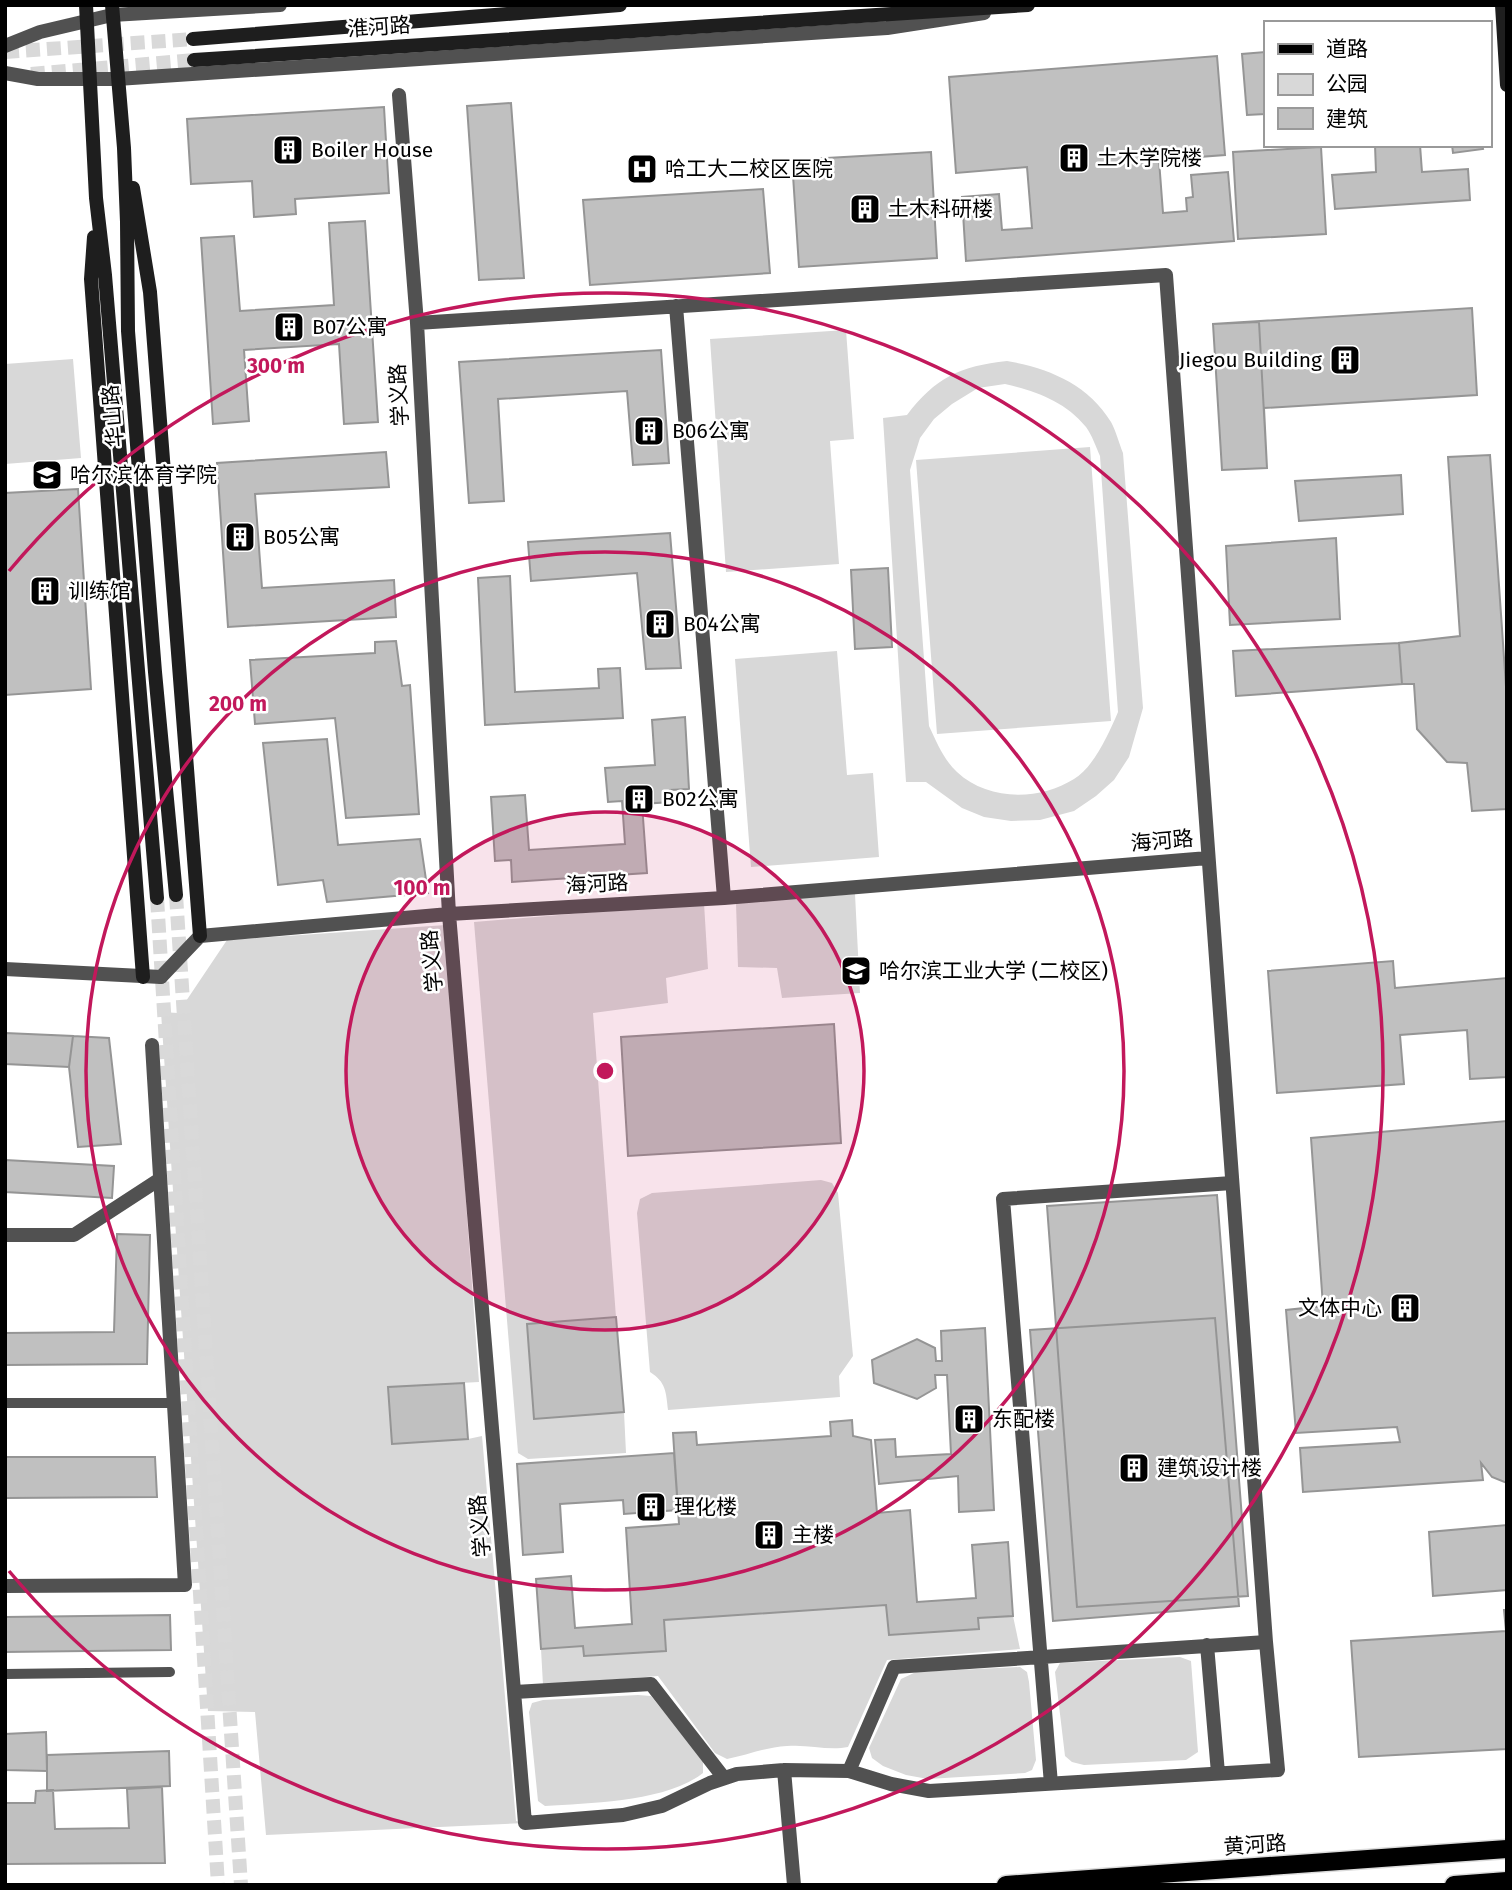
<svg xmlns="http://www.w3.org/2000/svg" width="1512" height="1890" font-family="'Fira Sans','Noto Sans SC',sans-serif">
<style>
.green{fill:#d8d8d8;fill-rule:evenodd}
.building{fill:#c0c0c0;stroke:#959595;stroke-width:2}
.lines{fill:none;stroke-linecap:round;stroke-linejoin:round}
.secondary-tunnel{stroke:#d9d9d9;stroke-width:14;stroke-dasharray:14 7;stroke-linecap:butt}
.primary-casing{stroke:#dbdbdb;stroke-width:21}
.service{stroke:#515151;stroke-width:10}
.minor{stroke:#515151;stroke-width:14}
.tertiary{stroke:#515151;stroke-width:14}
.secondary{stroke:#1e1e1e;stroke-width:14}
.primary{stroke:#000;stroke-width:18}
.ring{fill:none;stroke:#c2185b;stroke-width:3.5}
.labels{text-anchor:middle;stroke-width:5;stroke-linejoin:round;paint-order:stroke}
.street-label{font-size:21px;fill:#000;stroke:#fff}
.poi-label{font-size:21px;fill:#000;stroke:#fff;text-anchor:start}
.centre{fill:#c2185b;stroke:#fff;stroke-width:3.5}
.ring-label{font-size:21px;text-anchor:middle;font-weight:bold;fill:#c2185b;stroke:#fff;stroke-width:5;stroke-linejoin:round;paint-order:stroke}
</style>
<rect width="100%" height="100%" fill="#fff"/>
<!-- green -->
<path class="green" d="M846,330L854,439L830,441L839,564L726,572L710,339Z
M73,359L81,458L5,464V364Z
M1007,361C1048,368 1088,384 1111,422C1116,431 1119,443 1123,453L1143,708L1129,757L1114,780L1096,796L1074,811L1040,820L1011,821L984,817L962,808L926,782H906L883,418L907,415C935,378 960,366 1007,361ZM1005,384C1035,391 1065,401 1086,427C1092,435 1096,447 1100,456L1118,712C1109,733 1094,767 1074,779C1039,801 988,801 957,772C944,760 937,743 929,726L910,470L920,438L934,419L952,404L978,388Z
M1090,447L1111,721L937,734L916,460Z
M837,651L847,775L873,773L879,857L751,867L735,659Z
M855,894L860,993L782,998L777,968L738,967L736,903Z
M704,903L708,969L666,978L668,1003L593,1013L616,1317L527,1325L534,1419L624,1412L626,1453L528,1459L518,1453L474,922Z
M446,925L479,1382L388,1387L392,1444L468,1439L482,1436L516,1821L525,1823L266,1835L255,1712L208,1711L161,1012L178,1013L227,940Z
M821,1180L832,1183L838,1193L853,1356L839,1376L840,1397L668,1410C666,1392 666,1382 650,1372L637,1213L640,1199L652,1193Z
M886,1605L889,1635L978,1629V1618L1013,1616L1020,1649L887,1660L848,1747C828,1751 808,1744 787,1746C766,1747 748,1755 727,1759L715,1753L658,1676L543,1685L541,1649L583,1646L585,1656L665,1651L664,1620Z
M1180,1657L1191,1661L1198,1752L1186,1760L1084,1765L1072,1762L1065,1756L1055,1672L1060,1663Z
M1020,1667L1027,1672L1029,1682L1036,1760L1032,1770L1025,1773L928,1779L906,1775L883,1766L872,1758L869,1748L901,1679L916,1672Z
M638,1695L651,1696L703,1760V1773C666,1802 591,1803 545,1806L538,1801L529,1712L532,1703L543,1700Z"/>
<!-- building -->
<path class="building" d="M1265,52V114L1247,115L1242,54Z
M1217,56L1225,155L1159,160L1163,213L1187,211L1186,198L1193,197L1191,175L1228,172L1234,241L966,261L962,197L999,194L1002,230L1032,228L1027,167L956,173L949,77Z
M511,103L524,278L479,280L467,106Z
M384,107L389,193L295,199L296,214L254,217L252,181L191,184L187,119Z
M1375,145H1420L1422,172L1468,169L1470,200L1335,209L1332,175L1376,172Z
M1452,145H1482L1483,149L1453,153Z
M1321,147L1326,234L1238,239L1233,152Z
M931,152L937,258L799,267L792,160Z
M763,189L770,273L590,285L583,200Z
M365,221L378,422L344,424L339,344L244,350L249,421L213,424L201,238L234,236L240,311L334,305L329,223Z
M1472,308L1477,395L1264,408L1267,468L1222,470L1213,324Z
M1259,322L1267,468L1222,470L1213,324Z
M661,350L669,463L633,465L627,391L498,399L504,501L469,503L459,362Z
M386,452L389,487L255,494L262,588L394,580L396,617L228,627L217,463Z
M1490,455L1507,701V809L1472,811L1467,763L1447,762L1417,729L1414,684H1402L1399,643L1460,636L1448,457Z
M1401,475L1403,514L1299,521L1295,481Z
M78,489L91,689L5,695V493Z
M670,533L681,668L646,669L637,573L531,581L528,542Z
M1336,538L1340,619L1230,625L1226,546Z
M888,568L892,647L855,649L851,570Z
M510,576L515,692L599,688L598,669L620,668L623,718L485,725L478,578Z
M396,641L402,686L410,685L419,814L346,818L335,718L255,724L250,660L375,653V642Z
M1399,643L1402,684L1236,696L1233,651Z
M685,717L689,789L670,790L671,802L642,804L647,873L512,882L511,860L495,861L491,797L525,795L529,850L625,844L622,801L608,802L605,768L655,765L652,720Z
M327,739L338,845L420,839L428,893L327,902L323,880L278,885L263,743Z
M1393,961L1395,988L1507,978V1077L1470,1079L1467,1030L1400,1035L1404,1084L1277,1093L1268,971Z
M834,1024L841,1143L628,1156L621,1037Z
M5,1033L73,1036L69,1067L5,1064Z
M73,1036L109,1038L121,1144L78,1147L69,1067Z
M1507,1121V1483L1492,1477L1481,1463L1483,1480L1303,1492L1300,1448L1400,1442L1397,1427L1296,1433L1286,1310L1323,1306L1311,1138Z
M5,1160L114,1166L112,1198L5,1192Z
M1217,1195L1248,1596L1077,1607L1047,1206Z
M117,1234L150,1235L147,1364L5,1365V1333L114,1332Z
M616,1317L624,1412L534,1419L527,1324Z
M1215,1318L1239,1606L1053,1621L1030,1330Z
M985,1328L994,1510L959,1512L958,1476L879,1484L875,1440L895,1439L896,1457L951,1454L947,1375H935L936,1388L917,1399L874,1383L872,1360L917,1339L935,1348L936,1361H942L941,1331Z
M464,1383L468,1439L392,1444L388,1387Z
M852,1420L853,1436L871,1440L877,1513L910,1510L917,1602L976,1598L972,1545L1008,1542L1013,1616L978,1618L979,1629L889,1635L886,1605L664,1620L666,1651L584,1656L583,1646L541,1649L536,1579L571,1576L575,1628L632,1624L626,1528L679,1524L673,1433L696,1432L697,1445L831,1436L830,1422Z
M674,1453L678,1510L624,1514L623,1500L560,1504L563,1552L523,1555L517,1464Z
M5,1457H155L157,1497L5,1498Z
M1507,1525V1590L1433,1596L1429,1532Z
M1504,1610H1507V1749L1359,1757L1351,1641L1506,1631Z
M170,1615L171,1650L5,1652V1617Z
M46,1732L47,1771L5,1770V1734Z
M169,1751L170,1786L47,1791V1755Z
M162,1787L165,1863L5,1864V1803H35L36,1791L53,1790L55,1829L129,1828L127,1789Z"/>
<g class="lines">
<!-- secondary-tunnel -->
<path class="secondary-tunnel" d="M5,52L193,39
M31,74L194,60
M176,895L241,1885
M157,898L218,1885"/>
<!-- primary casing -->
<g class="primary-casing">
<path id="primary" d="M1006,1885L1507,1849
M1454,1885L1507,1881"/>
</g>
<!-- service -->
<path class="service" d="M5,1403H174
M5,1674L170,1672"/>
<!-- minor -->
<path class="minor" d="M5,46L40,32L112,15
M5,73L38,79H117
M399,95L417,323L449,914L525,1823L623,1815L662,1806L710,1783L737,1774L784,1770L849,1771L891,1784L929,1791L1278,1770L1266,1642
M676,306L724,898
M417,323L1166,275L1266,1642L894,1667L849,1771
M161,977L200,936L449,914L724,898L1208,858
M5,1235H74L160,1179
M5,1586L185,1585L152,1045
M1207,1645L1218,1773
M515,1692L651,1684L724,1778
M784,1770L794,1885
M1051,1784L1003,1199L1232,1183"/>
<!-- tertiary -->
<path class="tertiary" d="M112,15L280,5
M117,79L887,28L984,13
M5,969L161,977"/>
<!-- secondary -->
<path class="secondary" d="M86,5L96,198L105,275L157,898
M112,5L124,148L127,222L128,331L155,672L176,895
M1502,5L1507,85
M193,39L620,5
M194,60L1028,5
M133,188L150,292L200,936
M94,237L91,279L143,977"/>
<!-- primary -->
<use href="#primary" class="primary"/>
</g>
<!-- distance rings -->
<circle cx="605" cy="1071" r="259" fill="#c2185b" fill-opacity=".12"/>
<g class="ring">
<circle cx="605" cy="1071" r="259"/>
<circle cx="605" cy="1071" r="519"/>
<path d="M9 571A778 778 0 1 1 9 1571"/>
</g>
<!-- icons -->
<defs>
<g id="building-square" transform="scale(1.575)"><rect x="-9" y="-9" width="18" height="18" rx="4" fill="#000" stroke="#fff"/><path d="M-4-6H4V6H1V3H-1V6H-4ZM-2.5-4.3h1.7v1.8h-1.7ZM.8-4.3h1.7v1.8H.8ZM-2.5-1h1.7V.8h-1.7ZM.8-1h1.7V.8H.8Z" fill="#fff"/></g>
<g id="hospital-square" transform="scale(1.575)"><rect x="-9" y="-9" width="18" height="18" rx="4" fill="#000" stroke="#fff"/><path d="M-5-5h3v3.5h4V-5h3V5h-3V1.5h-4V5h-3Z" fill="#fff"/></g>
<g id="university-square" transform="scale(1.575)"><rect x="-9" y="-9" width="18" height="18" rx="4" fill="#000" stroke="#fff"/><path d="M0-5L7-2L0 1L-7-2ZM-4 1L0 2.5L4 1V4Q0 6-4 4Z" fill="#fff"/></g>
</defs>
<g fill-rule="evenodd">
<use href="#building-square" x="288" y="150"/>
<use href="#building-square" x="1074" y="158"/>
<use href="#hospital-square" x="642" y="169"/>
<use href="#building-square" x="865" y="209"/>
<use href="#building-square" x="289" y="327"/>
<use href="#building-square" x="1345" y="360"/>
<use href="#building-square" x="649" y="431"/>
<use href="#university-square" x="47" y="475"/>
<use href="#building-square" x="240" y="537"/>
<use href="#building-square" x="45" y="591"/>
<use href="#building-square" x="660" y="624"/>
<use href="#building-square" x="639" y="799"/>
<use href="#university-square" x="856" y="971"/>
<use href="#building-square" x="1405" y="1308"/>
<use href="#building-square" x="969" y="1419"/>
<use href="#building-square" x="1134" y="1468"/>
<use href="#building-square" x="651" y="1507"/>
<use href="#building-square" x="769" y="1535"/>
</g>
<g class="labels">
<!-- street labels -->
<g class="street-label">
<text transform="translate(379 27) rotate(-4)" y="7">淮河路</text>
<text transform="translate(399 395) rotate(-93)" y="7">学义路</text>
<text transform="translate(113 416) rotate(-95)" y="7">华山路</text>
<text transform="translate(1162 841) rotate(-5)" y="7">海河路</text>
<text transform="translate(597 884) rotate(-3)" y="7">海河路</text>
<text transform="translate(432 961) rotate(-95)" y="7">学义路</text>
<text transform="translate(480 1526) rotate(-95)" y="7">学义路</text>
<text transform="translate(1255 1845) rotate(-4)" y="7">黄河路</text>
</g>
<!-- poi labels -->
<g class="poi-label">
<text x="311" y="157">Boiler House</text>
<text x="1097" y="165">土木学院楼</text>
<text x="665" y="176">哈工大二校区医院</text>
<text x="888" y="216">土木科研楼</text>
<text x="312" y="334">B07公寓</text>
<text x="1322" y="367" text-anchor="end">Jiegou Building</text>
<text x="672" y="438">B06公寓</text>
<text x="70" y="482">哈尔滨体育学院</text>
<text x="263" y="544">B05公寓</text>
<text x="68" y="598">训练馆</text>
<text x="683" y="631">B04公寓</text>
<text x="662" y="806">B02公寓</text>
<text x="879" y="978">哈尔滨工业大学 (二校区)</text>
<text x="1382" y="1315" text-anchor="end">文体中心</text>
<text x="992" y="1426">东配楼</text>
<text x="1157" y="1475">建筑设计楼</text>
<text x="674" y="1514">理化楼</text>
<text x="792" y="1542">主楼</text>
</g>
</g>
<circle cx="605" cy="1071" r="10" class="centre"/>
<g class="ring-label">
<text x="276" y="373">300 m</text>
<text x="238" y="711">200 m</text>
<text x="422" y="895">100 m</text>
</g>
<!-- border -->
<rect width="1512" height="1890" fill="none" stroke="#000000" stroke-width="14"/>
<!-- legend -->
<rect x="1264" y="21" width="228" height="126" fill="#ffffff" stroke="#999999" stroke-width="2"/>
<rect x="1278" y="44" width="35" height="10" fill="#000000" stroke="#999999" stroke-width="2"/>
<text x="1326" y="56" font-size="21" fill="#000000">道路</text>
<rect x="1278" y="74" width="35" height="21" fill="#d8d8d8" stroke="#999999" stroke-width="2"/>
<text x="1326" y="91" font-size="21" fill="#000000">公园</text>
<rect x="1278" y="108" width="35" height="21" fill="#c0c0c0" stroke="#999999" stroke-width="2"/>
<text x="1326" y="126" font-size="21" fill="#000000">建筑</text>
</svg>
